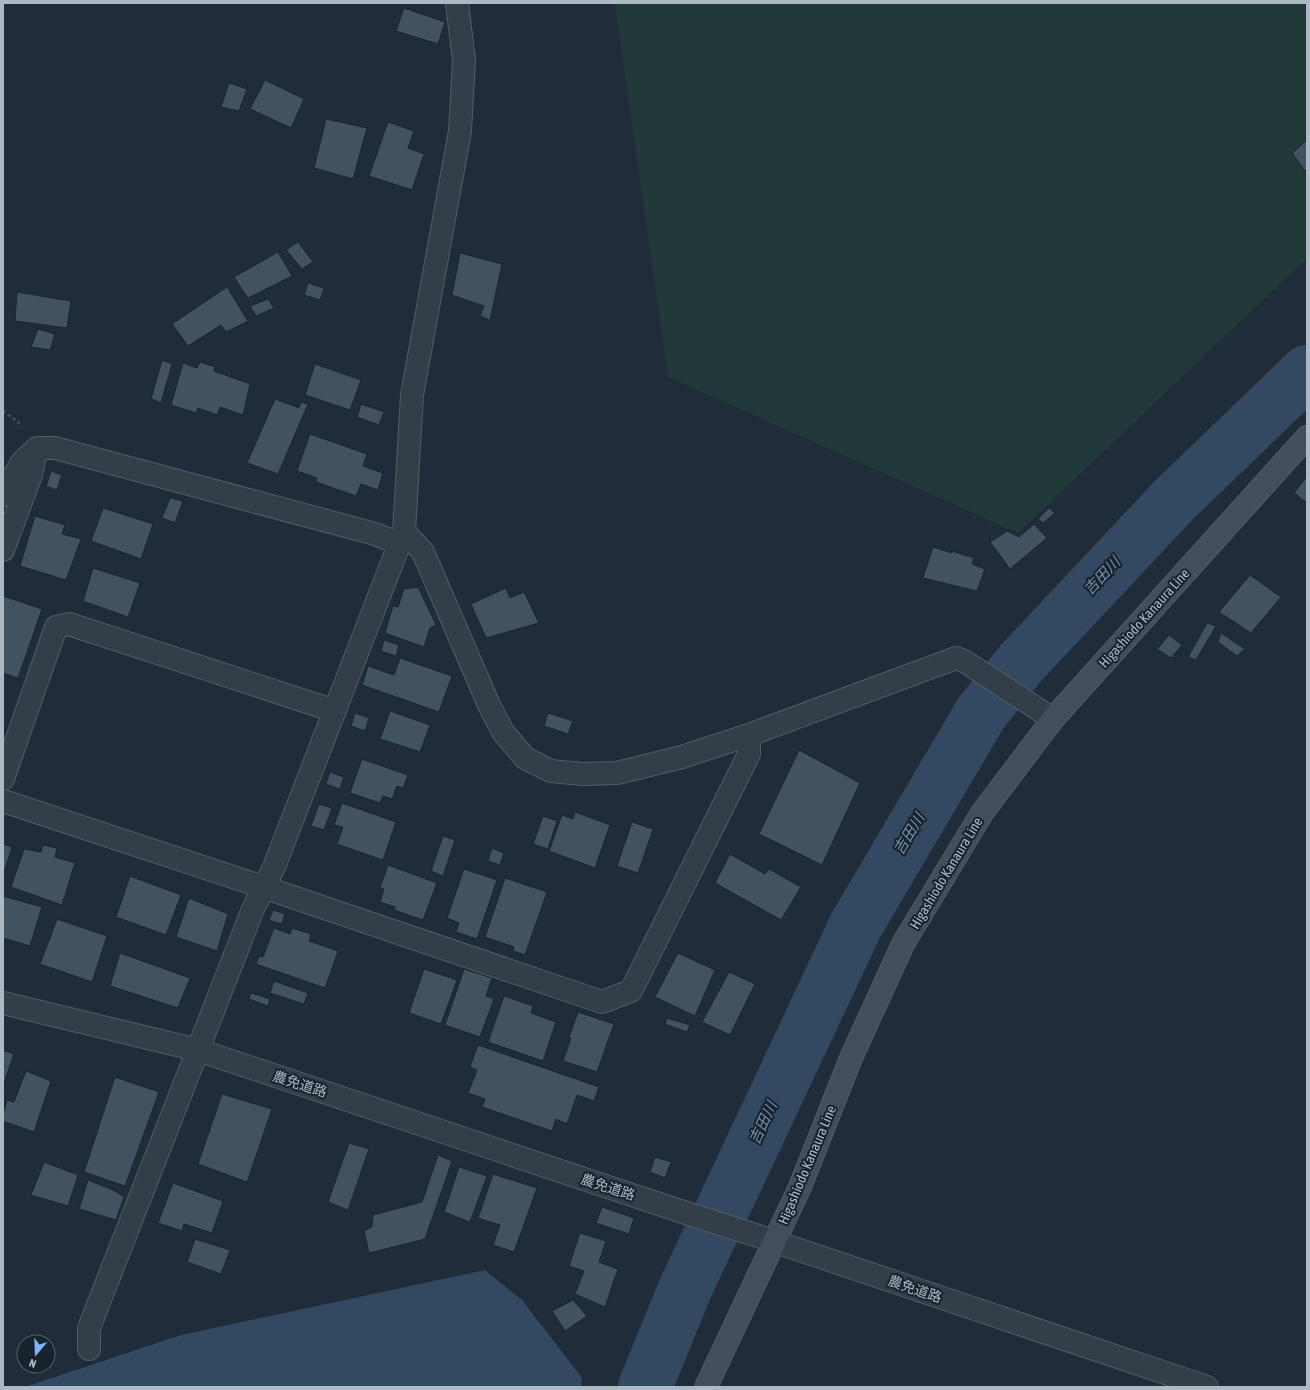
<svg xmlns="http://www.w3.org/2000/svg" width="1310" height="1390" font-family="'Asap Condensed','Noto Sans JP',sans-serif">
<style>
.green{fill:#22393a}
.water{fill:#334961}
.lines{fill:none;stroke-linecap:round;stroke-linejoin:round}
.river{stroke:#334961;stroke-width:54}
.building{fill:#435261;stroke:#1b2530}
.minor-casing{stroke:#515c67;stroke-width:24}
.tertiary-casing{stroke:#515c67;stroke-width:24}
.secondary-casing{stroke:#515c67;stroke-width:24}
.path{stroke:#405658;stroke-width:2.5;stroke-dasharray:3 3;stroke-linecap:butt}
.minor{stroke:#343e49;stroke-width:22}
.tertiary{stroke:#343e49;stroke-width:22}
.secondary{stroke:#424d5d;stroke-width:22}
.labels{text-anchor:middle;stroke-width:4;stroke-linejoin:round;paint-order:stroke}
.street-label{font-size:14px;fill:#aeb9c6;stroke:#19232e}
.water-label{font-size:15px;font-style:italic;fill:#7591af;stroke:#19232e}
</style>
<rect width="100%" height="100%" fill="#202c39"/>
<!-- green -->
<path class="green" d="M613,3H1307V258L1018,533L668,377L616,13Z"/>
<!-- water -->
<path class="water" d="M485,1270L522,1300L582,1378L581,1387H25L181,1335Z"/>
<g class="lines">
<!-- river -->
<path class="river" d="M645,1387L685,1289L856,925L981,713L1021,663L1174,500L1307,372"/>
</g>
<!-- building -->
<path class="building" d="M404,8L445,22L438,44L396,31Z
M265,80L304,99L291,128L250,109Z
M229,83L247,89L239,111L221,107Z
M326,119L367,128L353,179L314,168Z
M388,122L414,131L408,148L424,154L412,190L369,176Z
M1307,140V170L1305,171L1292,153Z
M298,242L313,262L302,269L286,250Z
M278,252L292,276L248,298L234,277Z
M460,253L502,264L490,320L480,316L484,306L452,295Z
M308,283L324,288L320,300L304,295Z
M227,287L248,321L226,332L221,325L188,346L172,324Z
M17,292L71,301L67,328L15,321Z
M268,299L274,308L256,316L250,306Z
M38,329L55,334L50,350L31,347Z
M162,360L172,364L161,403L151,399Z
M200,362L215,367L214,371L250,384L243,415L220,407L217,415L198,408L196,413L171,405L183,363L197,368Z
M315,364L361,380L350,410L305,395Z
M275,399L299,408L301,402L308,404L278,474L247,463Z
M361,404L384,412L379,425L357,417Z
M310,434L367,454L363,466L383,473L378,490L361,484L356,496L316,482L317,478L297,471Z
M51,471L62,475L57,490L46,486Z
M1307,476V503L1294,493Z
M170,498L183,501L175,523L162,518Z
M103,508L153,524L141,559L91,541Z
M1049,508L1055,513L1043,523L1038,519Z
M35,516L65,525L62,534L81,539L66,580L20,566Z
M1034,524L1047,538L1010,569L990,542L1007,531L1019,537Z
M933,547L952,553V551L974,558L972,564L985,569L977,591L923,578Z
M93,568L140,583L128,617L83,601Z
M1250,575L1281,597L1251,633L1219,612Z
M418,587L436,625L430,628L424,647L385,633L393,606L398,607L404,589Z
M506,588L510,598L524,592L539,623L486,638L471,604Z
M3,596L42,609L18,678L3,673Z
M1207,623L1216,626L1196,660L1188,657Z
M1221,633L1245,649L1237,656L1218,642Z
M1169,635L1182,645L1171,658L1157,649Z
M384,640L399,645L396,656L381,651Z
M400,658L452,676L439,712L362,685L368,666L394,675Z
M390,711L430,725L420,752L380,739Z
M355,713L369,718L365,731L351,726Z
M548,713L573,721L568,734L544,726Z
M799,750L860,783L822,865L759,834Z
M362,759L408,775L403,788L397,786L392,799L383,796L380,803L350,793Z
M330,772L344,777L340,789L326,784Z
M342,803L396,822L383,860L337,844L343,827L334,825Z
M319,804L332,808L324,830L311,826Z
M575,812L610,825L595,868L549,851L562,815L573,819Z
M543,816L557,821L548,849L533,844Z
M632,822L653,829L638,873L617,866Z
M443,836L455,840L443,876L431,871Z
M3,844L12,847L3,875Z
M43,845L57,848L55,857L75,863L62,905L11,887L24,849L41,852Z
M492,848L504,853L500,865L488,861Z
M730,854L765,874L769,869L801,887L781,920L715,883Z
M388,865L437,883L423,920L394,910L395,907L380,902L384,889L380,888Z
M464,869L497,880L477,939L456,932L459,923L447,918Z
M130,876L181,895L166,935L116,917Z
M505,878L547,892L525,955L513,951L514,947L485,937Z
M3,896L42,907L30,946L3,938Z
M189,898L228,914L217,951L176,937Z
M273,910L285,914L282,924L269,920Z
M57,919L107,936L92,982L40,964Z
M274,928L290,934L292,928L311,934L309,941L338,951L325,988L256,964L259,956L263,957Z
M120,953L190,978L178,1008L110,986Z
M678,953L715,970L695,1016L655,997Z
M424,969L457,980L441,1024L409,1013Z
M464,969L492,978L486,996L494,999L480,1037L445,1025Z
M729,972L755,984L730,1035L702,1022Z
M274,981L308,993L304,1004L270,993Z
M251,993L270,999L268,1006L249,999Z
M504,996L533,1006L531,1013L556,1022L543,1061L488,1042Z
M578,1012L614,1024L597,1072L563,1061L571,1038L569,1037Z
M667,1018L690,1025L687,1032L665,1024Z
M478,1045L599,1087L594,1101L577,1095L567,1124L556,1119L552,1131L482,1107L485,1099L468,1093L477,1070L470,1067Z
M3,1050L14,1054L3,1086Z
M26,1071L51,1081L34,1132L3,1121V1115L7,1100L14,1102Z
M115,1077L159,1092L125,1186L84,1172Z
M222,1094L272,1109L247,1182L198,1164Z
M349,1143L369,1149L348,1210L328,1202Z
M438,1155L452,1161L425,1239L369,1253L364,1231L372,1227L373,1215L422,1202Z
M655,1157L671,1162L665,1178L650,1172Z
M44,1162L78,1175L68,1206L31,1195Z
M459,1167L487,1176L470,1222L444,1212Z
M493,1174L537,1188L514,1252L493,1245L500,1225L478,1218Z
M88,1180L113,1190L124,1197L116,1220L79,1209Z
M173,1183L223,1201L212,1233L184,1224L182,1231L158,1223Z
M602,1207L634,1218L629,1234L596,1223Z
M580,1233L606,1241L599,1262L618,1269L605,1307L575,1294L584,1271L569,1266Z
M195,1239L230,1250L221,1274L187,1262Z
M573,1300L587,1316L565,1331L552,1311Z"/>
<g class="lines">
<!-- minor casing -->
<g class="minor-casing">
<path id="minor" d="M3,495L22,462L37,448H55L375,534L400,544
M404,532L423,552L489,705L503,732L525,758L551,771L582,774L617,773L682,757L749,735L956,658L964,661L1053,719
M3,550L31,475L35,455
M3,779L56,627L69,624L335,711
M3,801L263,887L602,1002L631,991L749,754V735
M89,1349V1328L253,909L274,867L404,532L412,395L460,131L464,60L457,3"/>
</g>
<!-- tertiary casing -->
<g class="tertiary-casing">
<path id="tertiary" d="M3,1003L198,1050L686,1213L755,1235L1207,1387"/>
</g>
<!-- secondary casing -->
<g class="secondary-casing">
<path id="secondary" d="M706,1387L800,1187L851,1058L903,944L982,813L1053,719L1307,437"/>
</g>
<!-- path -->
<path class="path" d="M3,411L18,422L22,427"/>
<!-- minor -->
<use href="#minor" class="minor"/>
<!-- tertiary -->
<use href="#tertiary" class="tertiary"/>
<!-- secondary -->
<use href="#secondary" class="secondary"/>
</g>
<g class="labels">
<!-- street labels -->
<g class="street-label">
<text transform="translate(1144 618) rotate(-48)" y="5">Higashiodo Kanaura Line</text>
<text transform="translate(946 873) rotate(-59)" y="5">Higashiodo Kanaura Line</text>
<text transform="translate(300 1084) rotate(18)" y="5">農免道路</text>
<text transform="translate(807 1165) rotate(-67)" y="5">Higashiodo Kanaura Line</text>
<text transform="translate(608 1187) rotate(18)" y="5">農免道路</text>
<text transform="translate(915 1289) rotate(19)" y="5">農免道路</text>
</g>
<!-- water labels -->
<g class="water-label">
<text transform="translate(1102 576) rotate(-47)" y="5">吉田川</text>
<text transform="translate(909 834) rotate(-59)" y="5">吉田川</text>
<text transform="translate(763 1123) rotate(-65)" y="5">吉田川</text>
</g>
</g>
<!-- border -->
<rect width="1310" height="1390" fill="none" stroke="#aeb9c6" stroke-width="8"/>
<!-- north arrow -->
<g transform="translate(36 1354) rotate(199)"><circle r="19" fill="#19232e" stroke="#555f6b"/>
<path d="M0-3L7 15L0 10L-7 15Z" fill="#7fb5fb"/>
<text y="-6" font-size="11" font-weight="bold" text-anchor="middle" fill="#aeb9c6">N</text>
</g>
</svg>
